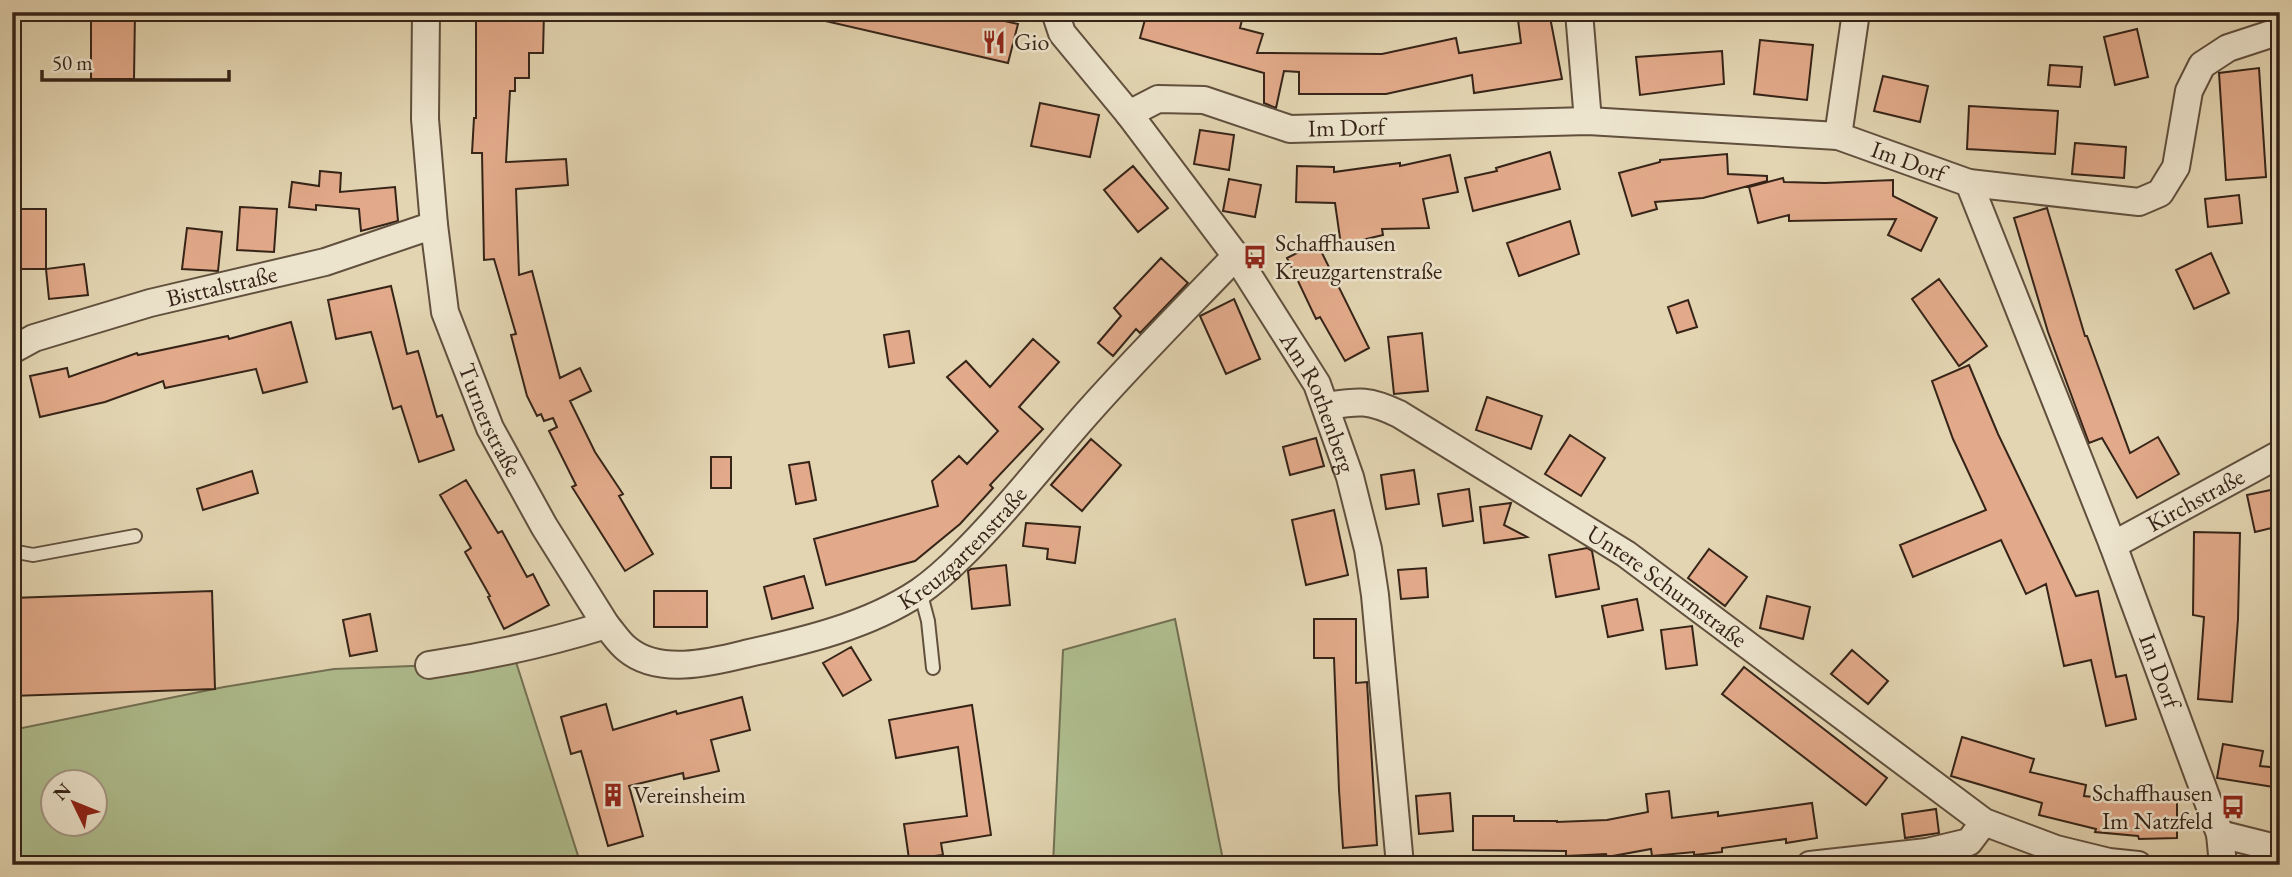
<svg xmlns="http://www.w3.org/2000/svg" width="2292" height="877" font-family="'EB Garamond',serif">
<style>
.green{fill:#afbe8f;stroke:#727154;stroke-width:2;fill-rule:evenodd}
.building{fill:#e2aa8a;stroke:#362418;stroke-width:2}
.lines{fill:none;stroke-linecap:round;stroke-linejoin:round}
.service-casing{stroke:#61503e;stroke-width:16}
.minor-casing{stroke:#61503e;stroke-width:30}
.service{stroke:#ede4cd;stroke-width:12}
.minor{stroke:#ede4cd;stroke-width:26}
.labels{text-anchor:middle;stroke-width:5;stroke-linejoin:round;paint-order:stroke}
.poi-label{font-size:24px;fill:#362418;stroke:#ede4cd;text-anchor:start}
.street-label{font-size:24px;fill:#362418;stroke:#ede4cd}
</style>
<rect width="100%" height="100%" fill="#e3d5b2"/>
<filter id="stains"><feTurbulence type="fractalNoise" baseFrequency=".00286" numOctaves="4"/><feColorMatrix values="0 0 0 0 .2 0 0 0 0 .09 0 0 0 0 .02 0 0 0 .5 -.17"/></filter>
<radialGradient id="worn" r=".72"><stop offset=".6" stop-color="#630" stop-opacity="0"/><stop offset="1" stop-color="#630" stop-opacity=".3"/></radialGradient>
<!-- green -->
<path class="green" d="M1175,619L1224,865H1053L1063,650Z
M516,662L581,865H12V730L224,687L334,669ZM52,782H94V824H52Z"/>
<!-- building -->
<path class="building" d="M91,12H135L134,79H91Z
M476,12H544L543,53H529V78H515V91H510L506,162L566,159L568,185L516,189L519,275L532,271L560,378L580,368L591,391L570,401L595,452L623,494L619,496L653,554L625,571L572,487L576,485L549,431L557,427L553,418L544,421L541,414L537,416L527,396L511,335L516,334L494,259L484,260L482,153H472L474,118H476Z
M822,12H964L1018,24L1008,63L821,20Z
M1147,12H1244L1240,28L1263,34L1257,53L1382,54L1456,38L1459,53L1521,43L1517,12H1549L1562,79L1474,93L1472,75L1386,94H1299V72L1284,71L1276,108L1264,103V73L1140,38Z
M2137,29L2148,77L2115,85L2104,37Z
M1760,40L1813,45L1807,100L1754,94Z
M1722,51L1724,84L1640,95L1636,57Z
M2050,65L2082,67L2080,87L2048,85Z
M2259,68L2266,177L2226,180L2219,73Z
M1883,76L1928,86L1920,122L1874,111Z
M1040,103L1099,115L1090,157L1031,146Z
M1969,106L2058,111L2055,154L1967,149Z
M1200,130L1234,135L1229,170L1194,164Z
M2075,143L2126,147L2124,178L2072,174Z
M1550,152L1560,189L1473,211L1465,178L1497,171L1496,168Z
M1727,154L1728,174L1767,176V181L1703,198L1655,202L1657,209L1632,216L1619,173L1660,162V160Z
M1450,155L1458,192L1423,199L1429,228L1382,229L1383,235L1341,245L1335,203L1296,202L1297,166L1334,167V172L1400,163V166Z
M1133,166L1168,208L1138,232L1104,190Z
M320,171L341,173L340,192L395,187L398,221L361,231L359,209L316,205V210L289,207L292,182L319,186Z
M1783,178L1784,182L1825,183L1893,180V196L1937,218L1921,251L1888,235L1896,219L1789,221V215L1758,223L1749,187Z
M1229,179L1261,185L1255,217L1223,211Z
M2239,195L2242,223L2208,227L2205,199Z
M240,207L277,209L274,252L237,250Z
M2047,208L2085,336H2087L2130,453L2158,437L2179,474L2137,498L2102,438L2089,443L2048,332L2014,218Z
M12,209H46V269H12Z
M1570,221L1579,254L1519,276L1507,243Z
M187,228L222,232L218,271L182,269Z
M1317,243L1369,348L1345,361L1320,317L1316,319L1287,258Z
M2211,253L2229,293L2194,309L2176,270Z
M1161,258L1188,283L1140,333L1136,329L1113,356L1098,343L1121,316L1114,308Z
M84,264L88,295L49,299L46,269Z
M1939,279L1987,346L1959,366L1912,299Z
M391,286L407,354L418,351L437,417L442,415L454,450L419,462L401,406L393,409L371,332L336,339L328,300Z
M1234,299L1260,359L1226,374L1200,316Z
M1688,300L1697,327L1677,333L1668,307Z
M291,322L307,382L263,393L256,369L165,388L163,381L105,402L40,417L30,376L67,368L69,377L137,353L138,355L228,336L229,339Z
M909,331L914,363L889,367L884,335Z
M1422,333L1428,391L1394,394L1388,337Z
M1033,339L1059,362L1019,407L1043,429L990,485L993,488L960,524L915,561L826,585L814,539L938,506L932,481L959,456L967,464L998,431L947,377L966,361L990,387Z
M1969,365L1998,434L2076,596L2098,591L2116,677L2126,675L2136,719L2106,726L2091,660L2064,666L2046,584L2026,594L2001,540L1913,577L1900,545L1986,510L1953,439L1932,381Z
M1487,397L1542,416L1531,449L1476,430Z
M1570,435L1605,458L1581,496L1545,474Z
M1316,438L1324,466L1290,475L1283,447Z
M1091,439L1121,465L1082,511L1051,485Z
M711,457H731V488H711Z
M809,462L816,500L796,504L789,465Z
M1414,470L1419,504L1386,509L1381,475Z
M252,471L258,493L203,510L197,489Z
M466,480L498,533L502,531L527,577L533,574L549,605L504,629L488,597L490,596L465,552L471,548L440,495Z
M2280,488V526L2255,532L2247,495Z
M1469,489L1473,521L1443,526L1438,494Z
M1511,503L1504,525L1527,537L1484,543L1480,507Z
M1334,510L1348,575L1306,585L1292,520Z
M1026,523L1080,527L1075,563L1047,559L1048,549L1023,546Z
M2194,532L2240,533L2238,619L2232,702L2198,699L2204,617L2193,615Z
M1587,548L1592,551L1599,589L1556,597L1549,555Z
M1709,549L1747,577L1725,606L1688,578Z
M1006,565L1010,605L972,609L968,571L971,569Z
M1426,568L1428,597L1401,599L1398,570Z
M804,576L813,608L772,619L764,587Z
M212,591L215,689L12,696V598Z
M654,591H707V627H654Z
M1767,596L1810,607L1803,639L1760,628Z
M1637,599L1643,630L1608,637L1602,606Z
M370,614L377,651L350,656L343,620Z
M1314,619H1356V683L1367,682L1377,845L1343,848L1339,790L1334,658H1314Z
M1692,626L1697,665L1666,669L1661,630Z
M851,647L871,680L843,696L823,663Z
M1852,650L1888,681L1868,704L1831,674Z
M1744,667L1887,778L1866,805L1722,694Z
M742,697L750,730L711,740L719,771L684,779L683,773L629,786L643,836L608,846L581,751L571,754L561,717L606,704L613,730L676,711L677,714Z
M972,705L991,835L941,843L943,855L909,859L904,824L967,816L958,747L896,758L889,720Z
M1962,737L2034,759L2030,772L2086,785L2084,796L2126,800L2177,799V838L2139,839L2138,836L2095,832L2096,829L2039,815L2042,803L1951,776Z
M2223,744L2263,751L2260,766L2280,768V788L2217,778Z
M1669,791L1672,818L1718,812V816L1812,803L1817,838L1786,843V839L1722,848V852L1694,855V852L1652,856L1651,849L1607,857L1606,854L1566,856V851L1473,850V816H1514V821H1557V822L1607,820L1648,812L1646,794Z
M1450,793L1453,831L1419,834L1416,796Z
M1936,809L1939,833L1905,838L1902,814Z"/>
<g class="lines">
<!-- service casing -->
<g class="service-casing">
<path id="service" d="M12,551L33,555L135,536
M920,591L928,621L933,668"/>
</g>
<!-- minor casing -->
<g class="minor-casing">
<g id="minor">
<path id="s1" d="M426,12L425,119L434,225L445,312L490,428L544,526L606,625C548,643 490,656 429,665"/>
<path id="s2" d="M1055,12L1062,33L1129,114L1236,256L1317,384L1350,477L1368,549L1375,595L1400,865"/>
<path d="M1579,12L1588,121"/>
<path id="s3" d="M1129,114L1158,99L1204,100L1290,129L1588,121L1838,136L1969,183L2113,545L2220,834L2223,865"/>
<path d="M1838,136L1856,12"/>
<path d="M1969,183L2139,202L2160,193L2176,167L2189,91L2202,65L2228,48L2280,31"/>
<path id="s4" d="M12,350L34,338L150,303L325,262L434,225"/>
<path id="s5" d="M1326,406C1359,401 1368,399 1399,414L1626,554L1984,822L2056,849L2109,862L2138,865"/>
<path id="s6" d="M2113,545L2280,454"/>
<path id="s7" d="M606,625C613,633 619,643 627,649C658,675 709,663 745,654C804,641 868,626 919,592C935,581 950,567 963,554C1009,509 1047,458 1090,410C1137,357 1187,307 1236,256"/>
<path d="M2220,834L2280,849"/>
<path d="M1810,865L1927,852L1969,842L1984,822"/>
</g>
</g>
<!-- service -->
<use href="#service" class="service"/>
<!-- minor -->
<use href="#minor" class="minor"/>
</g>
<!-- icons -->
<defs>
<g id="restaurant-bare" transform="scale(1.89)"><path d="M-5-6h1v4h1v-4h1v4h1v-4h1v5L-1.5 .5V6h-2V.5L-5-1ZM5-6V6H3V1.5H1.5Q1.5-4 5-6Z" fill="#8f2418" stroke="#ede4cd" stroke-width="2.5" paint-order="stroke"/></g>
<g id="bus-bare" transform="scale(1.89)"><path d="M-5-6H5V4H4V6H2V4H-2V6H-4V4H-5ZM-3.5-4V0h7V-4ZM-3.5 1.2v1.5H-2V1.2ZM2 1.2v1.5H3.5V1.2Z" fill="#8f2418" stroke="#ede4cd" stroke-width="2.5" paint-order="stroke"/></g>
<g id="building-bare" transform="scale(1.89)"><path d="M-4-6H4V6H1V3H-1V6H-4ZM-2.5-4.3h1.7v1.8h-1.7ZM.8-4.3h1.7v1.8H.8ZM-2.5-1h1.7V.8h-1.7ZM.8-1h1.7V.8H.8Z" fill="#8f2418" stroke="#ede4cd" stroke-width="2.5" paint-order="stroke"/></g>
</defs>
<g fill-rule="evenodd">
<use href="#restaurant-bare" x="994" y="42"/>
<use href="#bus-bare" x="1255" y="257"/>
<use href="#building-bare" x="613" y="795"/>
<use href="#bus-bare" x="2233" y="807"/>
</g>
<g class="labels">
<!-- poi labels -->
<g class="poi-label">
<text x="1014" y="50">Gio</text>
<text x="1275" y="251">Schaffhausen<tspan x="1275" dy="28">Kreuzgartenstraße</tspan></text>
<text x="2213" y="801" text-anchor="end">Schaffhausen<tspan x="2213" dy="28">Im Natzfeld</tspan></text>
<text x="633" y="803">Vereinsheim</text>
</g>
<!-- street labels -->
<g class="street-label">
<text dy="8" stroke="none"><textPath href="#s3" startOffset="226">Im Dorf</textPath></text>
<text dy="8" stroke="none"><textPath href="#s3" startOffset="793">Im Dorf</textPath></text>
<text dy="8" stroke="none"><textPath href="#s4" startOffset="220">Bisttalstraße</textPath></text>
<text dy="8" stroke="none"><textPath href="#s2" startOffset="474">Am Rothenberg</textPath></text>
<text dy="8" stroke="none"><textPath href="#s1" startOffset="418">Turnerstraße</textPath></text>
<text dy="8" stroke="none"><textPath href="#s6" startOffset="94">Kirchstraße</textPath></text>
<text dy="8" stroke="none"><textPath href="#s7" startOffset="402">Kreuzgartenstraße</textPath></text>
<text dy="8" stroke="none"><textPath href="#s5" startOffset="394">Untere Schurnstraße</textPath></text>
<text dy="8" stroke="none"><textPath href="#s3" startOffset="1381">Im Dorf</textPath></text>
</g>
</g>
<!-- margin -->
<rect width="2292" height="877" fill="none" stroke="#e3d5b2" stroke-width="42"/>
<rect x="14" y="14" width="2264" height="849" fill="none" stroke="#362418" stroke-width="3.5"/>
<rect x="21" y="21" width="2250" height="835" fill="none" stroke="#362418" stroke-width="2"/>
<!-- north arrow -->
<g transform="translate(74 803) rotate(313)"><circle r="33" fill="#ede4cd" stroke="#a49785" stroke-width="2"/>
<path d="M0-5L12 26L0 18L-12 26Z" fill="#8f2418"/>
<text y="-10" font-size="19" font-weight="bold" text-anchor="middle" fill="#362418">N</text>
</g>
<!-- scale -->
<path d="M42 70v10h187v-10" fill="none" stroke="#362418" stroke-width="3.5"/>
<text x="52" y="70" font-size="21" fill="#362418" stroke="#ede4cd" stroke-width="5" paint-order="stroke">50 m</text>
<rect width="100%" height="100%" filter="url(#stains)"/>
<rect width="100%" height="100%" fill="url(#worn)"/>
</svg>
